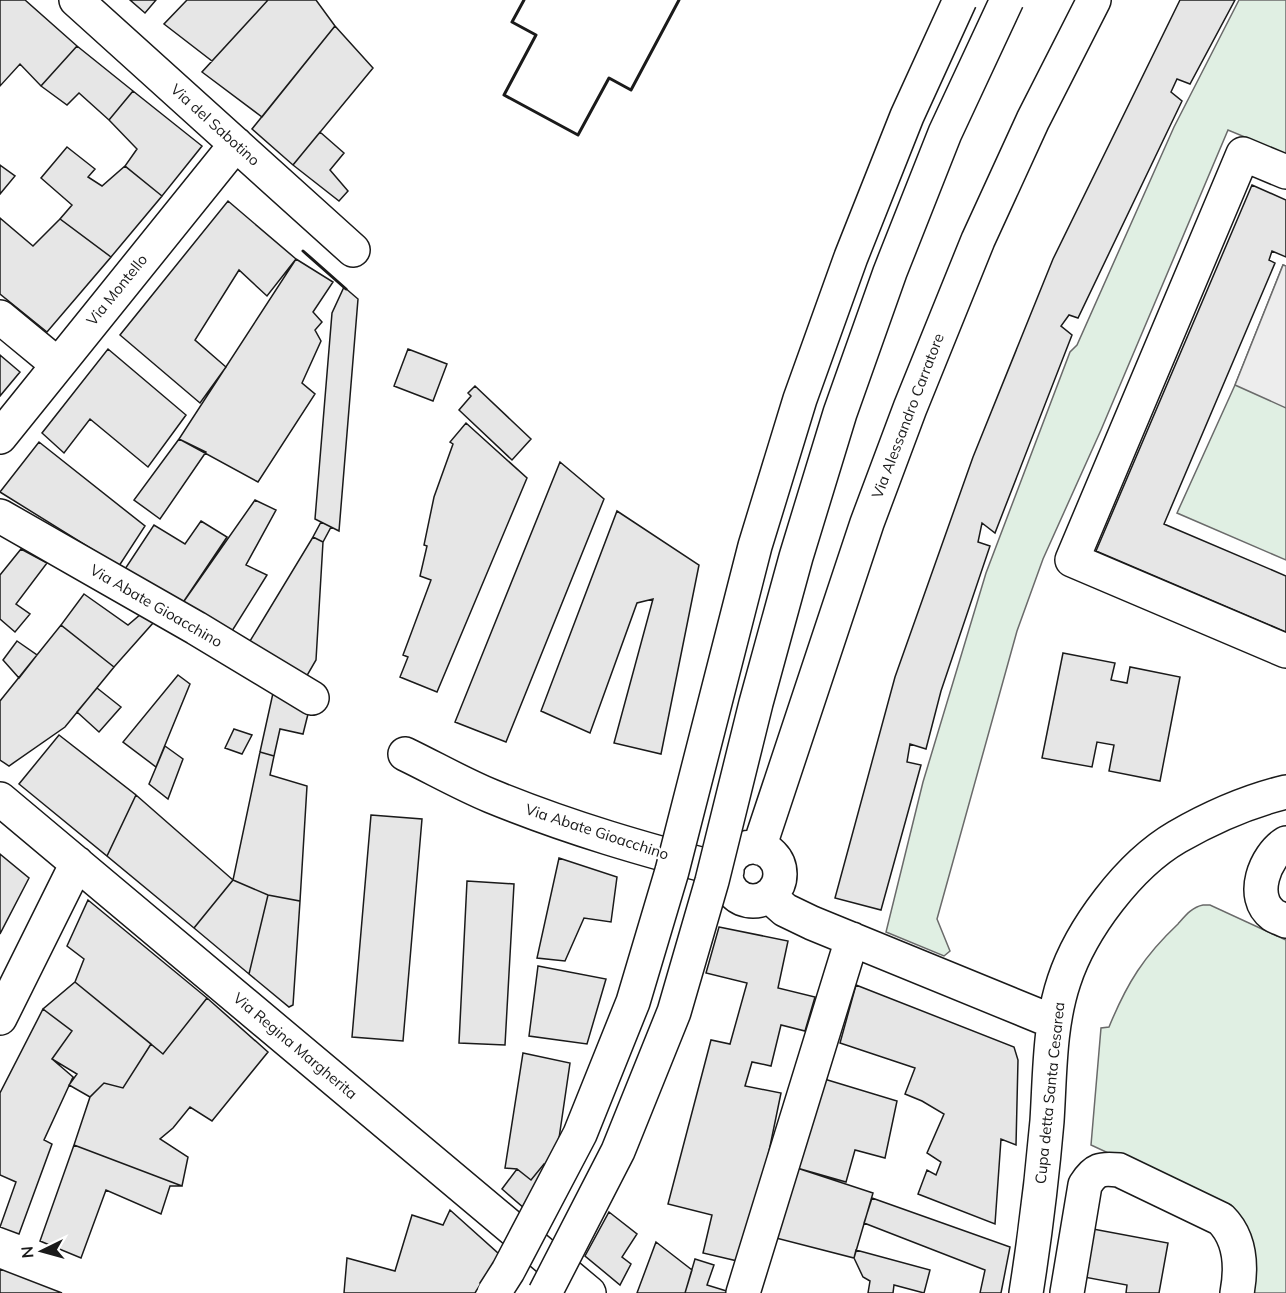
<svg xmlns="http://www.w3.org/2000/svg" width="1286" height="1293" font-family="Mulish,sans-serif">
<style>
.green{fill:#e0efe3;stroke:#6a6a6a;stroke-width:1.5}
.parking{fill:#ededed;stroke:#6a6a6a;stroke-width:1.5}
.building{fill:#e6e6e6;stroke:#1a1a1a;stroke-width:1.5}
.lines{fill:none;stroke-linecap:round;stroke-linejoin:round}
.minor-casing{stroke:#1a1a1a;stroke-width:36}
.minor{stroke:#fff;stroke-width:33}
.highway-bridge-casing{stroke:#1a1a1a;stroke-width:36;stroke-linecap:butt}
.highway-bridge{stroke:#fff;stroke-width:33}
.wall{stroke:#1a1a1a;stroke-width:3}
.labels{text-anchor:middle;stroke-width:4.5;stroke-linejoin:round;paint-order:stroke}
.street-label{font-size:15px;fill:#1a1a1a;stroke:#fff}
</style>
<rect width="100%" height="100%" fill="#fff"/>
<!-- green -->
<path class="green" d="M1239,0H1286V154L1228,130L1101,430L1043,559L1017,631L937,919L950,951L944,956L886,932L923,782L986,573L1070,352L1077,345L1174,127Z
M1283,265L1286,266V560L1177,513L1235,385Z
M1203,905H1210L1286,940V1293H1252L1225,1207L1091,1145L1101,1028L1109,1027C1127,983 1144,956 1178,924C1185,916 1192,907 1203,905Z"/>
<!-- parking -->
<path class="parking" d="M1283,265L1286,266V408L1235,385Z"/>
<!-- building -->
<path class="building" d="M0,0H25L77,46L41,86L20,64L0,86Z
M130,0H156L145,13Z
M187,0H268L212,61L164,24Z
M268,0H316L335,26L262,117L202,72Z
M1180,0H1235L1190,84L1177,79L1171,92L1182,101L1078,318L1069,315L1061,326L1072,335L995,533L982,523L978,542L990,546L941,691L926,749L910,744L907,762L921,765L881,910L835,898L895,677L973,457L1053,259Z
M335,26L373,68L293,165L252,129Z
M77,46L133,91L109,120L79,93L67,105L41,86Z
M133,91L202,146L162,196L125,166L137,149L109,120Z
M320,132L344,153L330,170L348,191L339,201L293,165Z
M67,147L95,169L88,177L102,186L125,166L162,196L111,257L60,219L72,205L41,178Z
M0,165L15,176L0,194Z
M1252,185L1286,200V257L1272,251L1269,260L1275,263L1164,524L1286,576V632L1096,551Z
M228,201L296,259L267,296L239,270L195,340L226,367L200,403L120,335Z
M0,218L33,246L60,219L111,257L47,332L0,294Z
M296,259L333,282L313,312L322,322L315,330L321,341L302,383L315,394L258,482L179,439Z
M344,287L358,299L339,531L315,519L332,313Z
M108,349L186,415L148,467L90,419L64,453L42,433Z
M408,349L447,364L433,401L394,386Z
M0,355L20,372L0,396Z
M475,386L531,439L512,460L459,410L471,396L468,393Z
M466,423L527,478L437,692L400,677L408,657L403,655L431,580L420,576L427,546L424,545L434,497L453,444L450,442Z
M179,439L206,452L160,519L134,500Z
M39,442L145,526L119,566L0,492Z
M560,462L604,499L506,742L455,722Z
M255,500L276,510L246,565L267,575L232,631L182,604Z
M617,511L699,565L661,754L614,743L653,599L637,603L590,733L541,711Z
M201,521L227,537L182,604L125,569L154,525L185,544Z
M321,522L331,527L323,542L313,537Z
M313,537L323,542L316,660L305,679L247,646Z
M21,549L47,563L16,604L30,614L15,632L0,619V575Z
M84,594L128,625L141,614L153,623L114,667L61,625Z
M61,625L114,667L65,727L9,766L0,760V701Z
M17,641L37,655L19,678L3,660Z
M1063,653L1115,663L1111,680L1127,683L1130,667L1180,677L1160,781L1109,771L1114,745L1097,742L1092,767L1042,758Z
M178,675L190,684L156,767L123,742Z
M275,684L310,706L303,734L280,729L274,756L260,752Z
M97,688L121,707L99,732L77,712Z
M234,729L252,735L242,754L225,748Z
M59,735L136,795L107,856L19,784Z
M165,746L183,759L168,799L149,784Z
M260,752L274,756L270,775L307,786L300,901L268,895L233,880Z
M136,795L233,880L194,928L107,856Z
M371,815L422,819L403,1041L352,1037Z
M0,854L29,878L0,934Z
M559,858L617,877L611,922L584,918L565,961L537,958Z
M233,880L268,895L249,974L194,928Z
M467,881L514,884L505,1045L459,1043Z
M268,895L300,901L293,1005L289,1007L249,974Z
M88,900L207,998L163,1054L75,982L84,959L67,946Z
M719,927L788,941L778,988L815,997L805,1031L781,1025L771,1066L752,1062L745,1086L781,1093L746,1263L703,1253L712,1215L668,1204L711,1040L730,1044L747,983L706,973Z
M538,966L606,979L587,1044L529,1036Z
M75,982L151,1044L123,1088L104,1083L90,1097L69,1085L77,1074L52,1059L72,1031L43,1009Z
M856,985L1014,1047L1018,1060L1016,1145L1001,1139L995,1224L918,1194L927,1170L936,1175L941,1162L927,1153L944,1114L922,1101L905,1094L915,1068L840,1043Z
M207,998L268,1052L212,1121L190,1107L173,1128L160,1139L188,1157L182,1186L74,1145L90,1097L104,1083L123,1088L151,1044L163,1054Z
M43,1009L72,1031L52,1059L73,1077L44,1140L52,1144L19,1234L0,1227L16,1182L0,1175V1093Z
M523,1053L570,1063L558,1145L546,1167L544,1164L531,1180L517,1169L505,1168Z
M821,1078L897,1101L885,1158L855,1150L846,1182L797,1168Z
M74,1145L182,1186H170L161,1214L106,1190L81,1258L40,1241Z
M544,1164L546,1167L524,1208L502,1189L517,1169L531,1180Z
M797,1168L873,1193L854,1258L776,1238Z
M872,1198L1010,1247L1001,1293H980L985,1270L864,1223Z
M450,1210L499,1254L475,1293H344L347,1258L395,1271L412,1215L443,1225Z
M609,1212L637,1234L622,1257L631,1264L620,1285L585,1256Z
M1093,1229L1168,1243L1159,1293H1126L1127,1285L1084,1277Z
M656,1242L692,1270L685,1293H637Z
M856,1250L930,1270L924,1293L894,1285L893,1293H868L870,1281L863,1277L854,1258Z
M695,1259L714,1265L707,1285L733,1293H685Z
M0,1269L62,1293H0Z"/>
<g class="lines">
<!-- minor casing -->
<g class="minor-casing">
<path id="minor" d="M76,0L353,250
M1286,172L1243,154L1072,560L1286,651
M0,317L57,364
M0,437L236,144
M0,516L196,628L312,698
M405,754C434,768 462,784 491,796C569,828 645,850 727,871
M0,799L589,1293
M1286,843C1265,856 1249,897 1273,915C1276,917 1282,919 1286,921
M726 874a27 27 0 1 1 54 0a27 27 0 1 1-54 0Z
M759,848L867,523L910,408L978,240L1033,120L1094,0
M769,896L785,910L812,923L1054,1022
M0,1018L77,863
M743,1293L852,939
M1026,1293C1035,1236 1042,1179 1047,1121C1050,1075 1049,1026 1064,981C1081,929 1129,865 1177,837C1210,818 1249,801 1286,792
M1067,1293L1085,1185C1095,1169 1101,1168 1119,1170L1221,1219C1241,1239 1242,1266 1237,1293"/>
</g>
<!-- minor -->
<use href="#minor" class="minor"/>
<!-- highway-bridge casing -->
<g class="highway-bridge-casing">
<path id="highway-bridge" d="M494,1293L508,1271L580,1134L633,1002L672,871L755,546L800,399L851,257L907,116L960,0
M545,1293L618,1151L674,1012L712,881L756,703L796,557L840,413L890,272L945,133L1007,0"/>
</g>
<!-- highway-bridge -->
<use href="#highway-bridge" class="highway-bridge"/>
<!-- wall -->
<path class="wall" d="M524,0L512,22L536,35L504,95L578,135L609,78L631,90L679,0
M303,251L346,289"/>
</g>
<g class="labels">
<!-- street labels -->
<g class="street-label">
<text transform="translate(215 125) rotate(42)" y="5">Via del Sabotino</text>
<text transform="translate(117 290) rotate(-51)" y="5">Via Montello</text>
<text transform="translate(908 416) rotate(-69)" y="5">Via Alessandro Carratore</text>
<text transform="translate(156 606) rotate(30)" y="5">Via Abate Gioacchino</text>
<text transform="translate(597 832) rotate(18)" y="5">Via Abate Gioacchino</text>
<text transform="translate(295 1046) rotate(40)" y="5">Via Regina Margherita</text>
<text transform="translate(1050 1093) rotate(-84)" y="5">Cupa detta Santa Cesarea</text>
</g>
</g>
<!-- north arrow -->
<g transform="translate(42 1251) rotate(265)" stroke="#ffffff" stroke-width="4.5" paint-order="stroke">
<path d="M0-4.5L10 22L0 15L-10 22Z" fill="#1a1a1a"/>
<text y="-9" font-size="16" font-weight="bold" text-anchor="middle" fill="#1a1a1a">N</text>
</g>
</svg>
